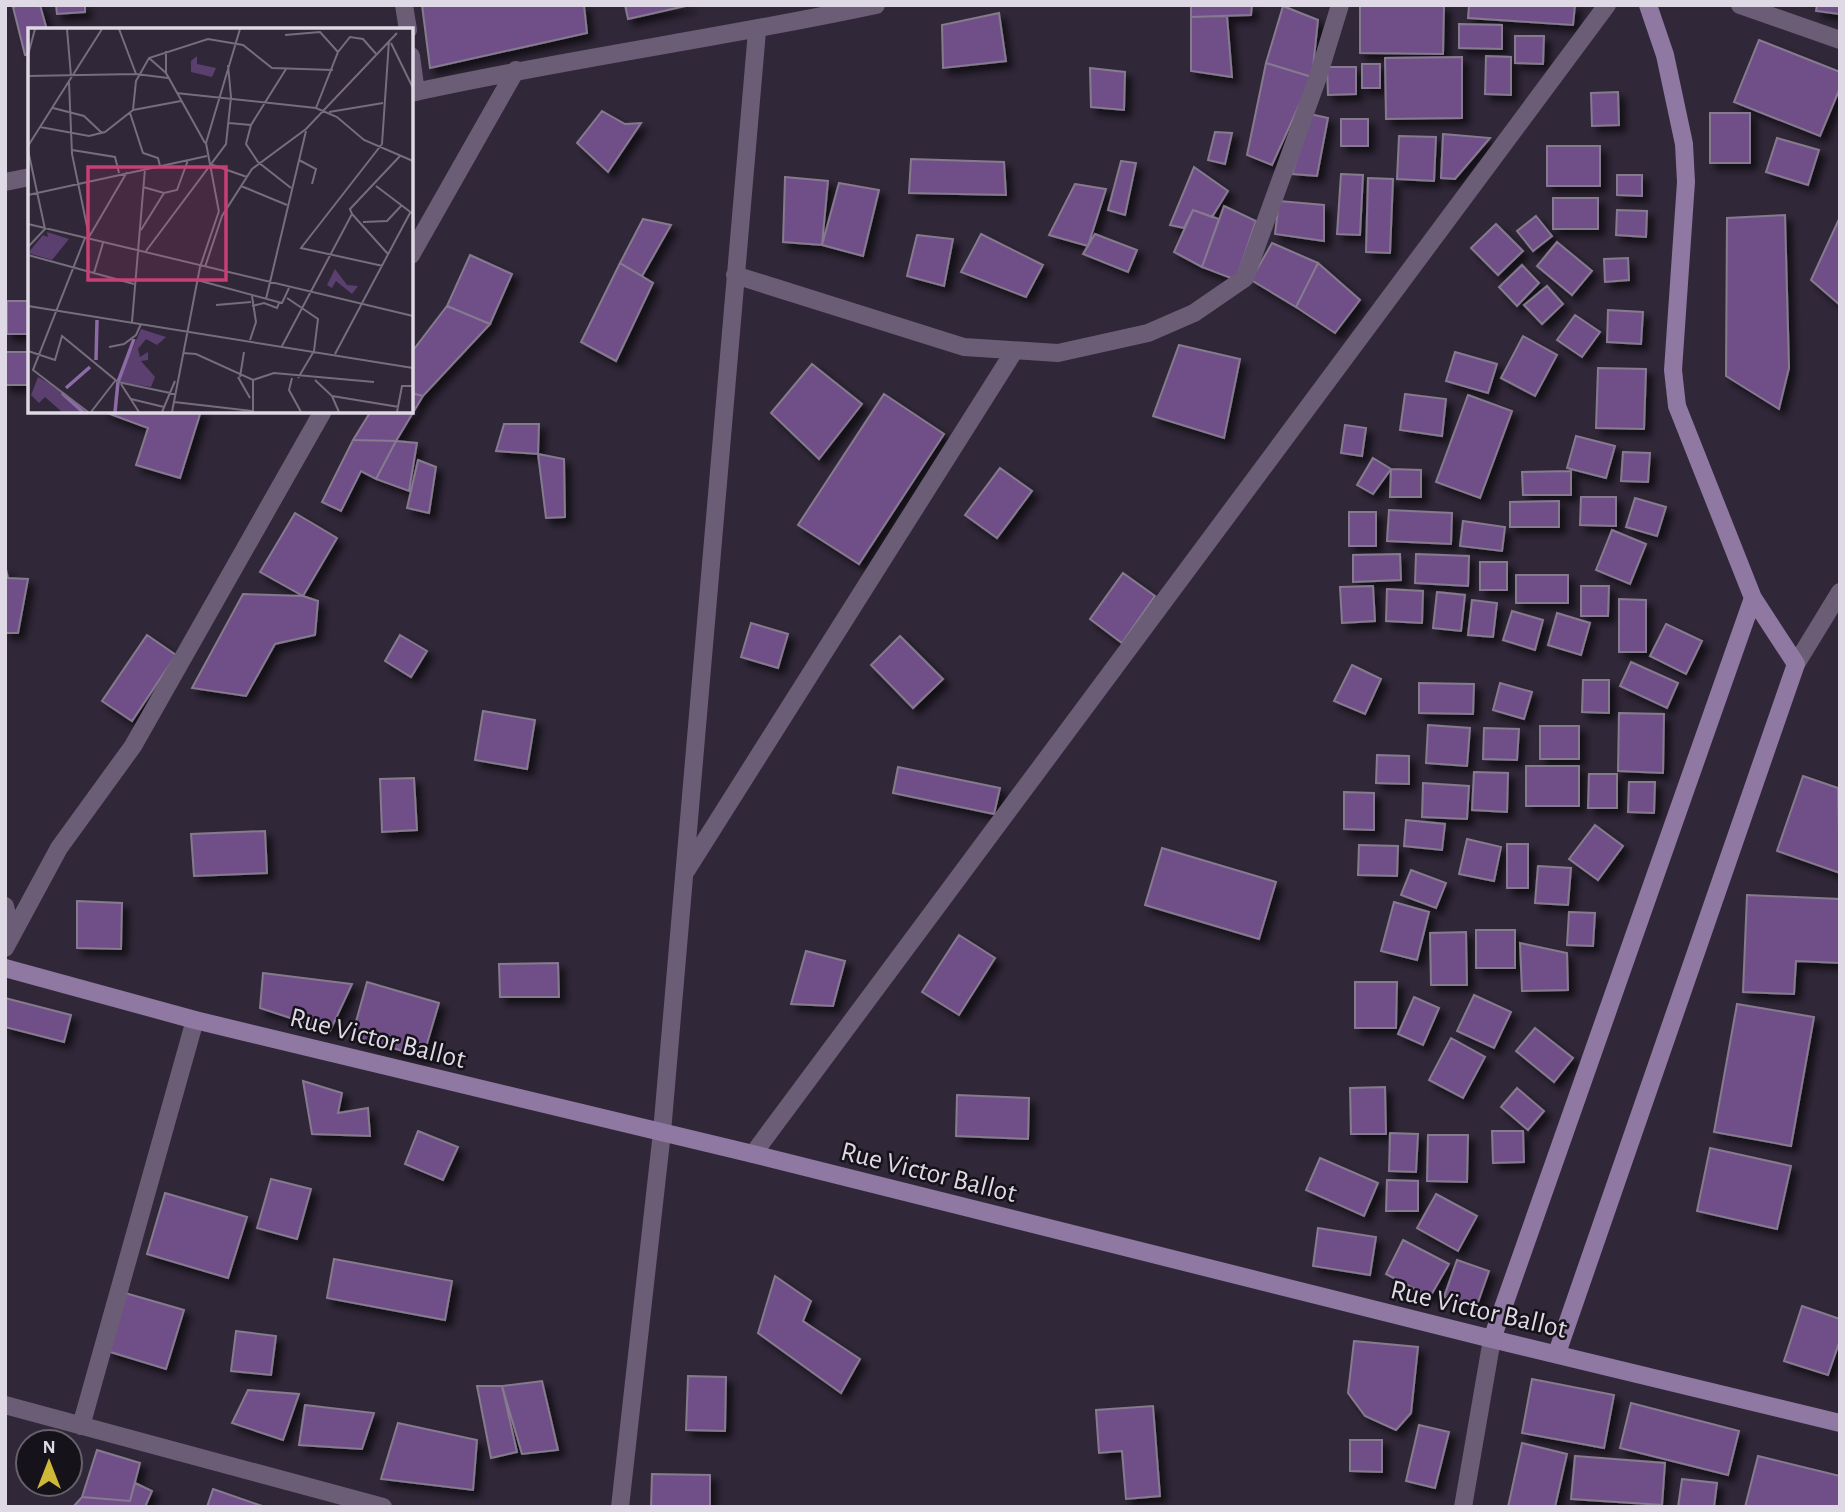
<svg xmlns="http://www.w3.org/2000/svg" width="1845" height="1512" font-family="'Alegreya Sans',sans-serif">
<style>
.building{fill:#705089;stroke:#857a8e;stroke-width:2;filter:url(#shadow)}
.lines{fill:none;stroke-linecap:round;stroke-linejoin:round}
.street{stroke:#6b5d76;stroke-width:18}
.secondary{stroke:#8f78a1;stroke-width:18}
.labels{text-anchor:middle;stroke-width:5;stroke-linejoin:round;paint-order:stroke}
.street-label{font-size:28px;fill:#ded9e4;stroke:#16121a}
.inset-river{fill:none;stroke:#8c6ba6;stroke-width:3.5}
.inset-road{fill:none;stroke:#766e7d;stroke-width:2}
.view{fill:#c83f76;fill-opacity:0.15;stroke:#c83f76;stroke-width:3.5}
.inset-edge{fill:none;stroke:#ded9e4;stroke-width:3.5}
</style>
<defs>
<filter id="shadow"><feDropShadow dx="6" dy="6" stdDeviation="3.5" flood-color="#0009"/></filter>
</defs>
<rect width="100%" height="100%" fill="#302738"/>
<!-- building -->
<path class="building" d="M20,5H40L47,30H30V54L25,55L13,7Z
M56,5H85V12L57,14Z
M422,5H584L587,33L430,68Z
M625,5H690L628,19Z
M1191,5H1252L1251,15L1191,17Z
M1360,5L1444,6L1443,54L1360,53Z
M1469,5H1575L1573,25L1468,18Z
M1817,5H1840V14L1816,11Z
M1283,6L1318,20L1312,77L1266,63Z
M999,13L1006,61L943,68L942,25Z
M1227,16L1232,77L1191,71V17Z
M1459,24L1502,25V49L1459,48Z
M1515,36H1544L1543,64L1515,63Z
M1759,40L1840,72V88L1820,136L1734,102Z
M1486,56L1511,57V95L1485,94Z
M1462,57V118L1386,119L1385,58Z
M1266,63L1312,77L1272,165L1247,155Z
M1362,64H1380V88H1362Z
M1327,67H1356V94L1328,95Z
M1090,68L1125,72L1124,110L1091,107Z
M1618,92L1619,125L1592,126L1591,93Z
M602,111L625,124L641,123L608,172L577,143Z
M1710,113H1750V163H1710Z
M1310,114L1328,118L1317,176L1292,174Z
M1341,119H1368V146H1341Z
M1215,132L1232,133L1225,164L1208,160Z
M1443,134L1490,138L1455,179L1441,178Z
M1399,136L1436,137L1434,181L1397,179Z
M1777,138L1819,150L1808,185L1766,172Z
M1547,146H1600V186H1547Z
M911,159L1004,162L1006,195L909,193Z
M1121,161L1136,163L1125,215L1108,210Z
M1194,167L1228,191L1212,217L1193,210L1184,228L1170,225Z
M1341,174L1363,175L1360,235L1337,234Z
M1617,175H1642V196L1617,195Z
M785,177L828,181L822,245L783,242Z
M1368,178L1393,179L1390,253L1366,252Z
M839,183L879,190L863,256L822,245Z
M1075,184L1106,189L1088,246L1049,235Z
M1553,198H1598V229H1553Z
M1279,201L1324,205V241L1275,234Z
M1224,206L1256,221L1236,280L1202,267Z
M1193,210L1219,219L1202,267L1174,252Z
M1617,210L1647,211L1646,237L1616,235Z
M1785,215L1789,368L1779,409L1726,376L1727,218Z
M1536,216L1552,236L1533,251L1517,231Z
M1840,217V305L1811,280Z
M643,219L671,225L642,276L620,263Z
M1496,224L1523,251L1498,275L1471,248Z
M981,234L1043,265L1026,297L961,272Z
M1095,234L1137,250L1128,272L1083,254Z
M917,235L953,239L944,286L907,276Z
M1557,242L1592,271L1572,295L1537,266Z
M1272,243L1318,263L1296,307L1251,280Z
M470,255L512,274L490,324L447,306Z
M1628,258L1629,280L1605,282L1604,259Z
M620,263L653,283L616,361L581,342Z
M1318,263L1360,300L1335,333L1296,307Z
M1522,265L1539,283L1517,306L1499,287Z
M1547,286L1563,304L1542,324L1524,305Z
M7,301H30V334H7Z
M447,306L490,324L423,396L411,393V353Z
M1608,310L1643,312L1641,344L1607,342Z
M1575,315L1600,332L1582,357L1557,340Z
M1523,336L1557,355L1535,396L1501,378Z
M1179,345L1240,359L1224,438L1153,416Z
M5,352H30V385H5Z
M1455,352L1497,364L1488,393L1446,381Z
M812,364L862,404L819,459L771,413Z
M1598,368L1646,369L1644,429L1596,428Z
M411,393L423,396L396,441L353,440L371,411H411Z
M884,394L944,434L859,564L798,525Z
M1405,394L1446,399L1442,436L1400,430Z
M1468,395L1512,411L1480,498L1436,482Z
M102,411H201L180,478L136,465L148,428Z
M504,424H539L538,454L496,451Z
M1345,425L1366,428L1362,456L1341,453Z
M1576,436L1615,446L1606,478L1567,468Z
M353,440L396,441L376,479L361,471L341,511L322,502Z
M396,441L417,443L409,491L376,479Z
M1623,452L1650,453L1648,482L1621,481Z
M538,454L564,459L565,517L546,518Z
M1373,458L1391,469L1373,494L1357,485Z
M418,460L436,467L429,513L407,508Z
M1000,468L1032,491L997,538L965,515Z
M1391,469L1421,470V497H1390Z
M1571,471V495H1523L1522,472Z
M1581,497H1616V526L1580,525Z
M1635,498L1666,507L1657,536L1626,527Z
M1559,501V527H1510V502Z
M1389,510L1452,513L1451,544L1387,541Z
M1349,512H1376V546H1349Z
M295,513L337,538L303,596L260,572Z
M1463,521L1505,527L1502,551L1460,546Z
M1612,530L1646,544L1630,584L1596,570Z
M1400,554L1401,580L1353,582V555Z
M1416,554L1469,556L1468,586L1415,583Z
M1480,562H1507V590H1480Z
M5,565L8,578L28,579L18,633H5Z
M1123,573L1155,596L1122,643L1090,619Z
M1516,575H1568V603H1516Z
M1373,586L1375,621L1342,623L1340,587Z
M1581,586H1609L1608,616H1581Z
M1387,589L1423,591L1422,623L1386,621Z
M1437,592L1465,595L1461,631L1433,628Z
M243,594L303,596L318,601L315,635L275,644L246,696L192,688Z
M1619,599L1646,600V652H1619Z
M1472,600L1497,603L1493,637L1468,635Z
M1512,611L1543,620L1535,650L1503,640Z
M1557,613L1590,623L1581,655L1548,645Z
M751,623L788,634L778,668L741,657Z
M1666,624L1702,641L1686,674L1650,656Z
M147,635L176,655L132,721L102,701Z
M400,635L427,651L411,677L385,661Z
M900,636L943,679L913,708L871,665Z
M1631,662L1678,683L1667,708L1620,686Z
M1352,665L1381,679L1365,714L1334,701Z
M1583,680H1609V713L1582,712Z
M1419,683L1474,684L1473,714L1419,713Z
M1500,683L1532,692L1524,719L1493,710Z
M483,711L535,720L527,769L475,760Z
M1619,713L1664,714L1663,773L1618,771Z
M1428,725L1470,728L1467,766L1426,763Z
M1540,726H1579V759H1540Z
M1484,728L1519,729L1517,760L1483,759Z
M1377,755L1409,756V784L1376,783Z
M1526,766H1579V806H1526Z
M898,767L1000,788L994,814L893,793Z
M1474,772L1508,773L1507,812L1472,810Z
M1589,774H1617V808H1588Z
M1803,776L1838,788L1840,873L1777,851Z
M414,778L417,830L382,832L380,779Z
M1629,782H1655L1654,813L1628,812Z
M1423,783L1469,786L1467,819L1422,817Z
M1344,792L1374,793V830L1344,829Z
M1406,820L1445,824L1442,850L1404,846Z
M1595,825L1623,846L1598,880L1569,859Z
M265,831L267,873L194,876L191,834Z
M1467,839L1501,847L1494,881L1459,874Z
M1507,844H1528V888H1507Z
M1359,845L1398,846L1397,876L1358,875Z
M1162,848L1276,882L1259,939L1145,905Z
M1538,866L1571,868L1568,905L1535,903Z
M1411,870L1446,883L1436,908L1401,895Z
M1747,895L1840,899V963L1796,961L1794,994L1743,992Z
M77,901L122,903L121,949L77,948Z
M1394,902L1429,912L1417,960L1381,951Z
M1569,912L1595,913L1593,946L1567,945Z
M1476,930H1515V968H1476Z
M1466,932L1467,985H1431L1430,933Z
M959,935L995,958L959,1015L922,992Z
M1520,943L1567,953L1568,990L1522,991Z
M806,951L845,961L833,1006L791,1004Z
M558,963L559,997H500L499,964Z
M263,973L352,984L330,1031L260,1008Z
M367,982L439,1003L423,1057L352,1036Z
M1355,982H1397L1396,1028H1355Z
M1474,995L1511,1012L1494,1048L1457,1031Z
M1414,997L1439,1008L1423,1045L1398,1034Z
M5,998L71,1015L64,1042L5,1027Z
M1737,1004L1814,1017L1791,1146L1714,1132Z
M1535,1028L1573,1058L1554,1082L1516,1051Z
M1451,1038L1485,1057L1463,1098L1429,1080Z
M303,1081L342,1093L338,1113L368,1108L370,1136L312,1134Z
M1385,1087L1386,1134H1351L1350,1088Z
M1517,1088L1544,1111L1528,1130L1501,1107Z
M957,1095L1029,1098L1028,1139L956,1136Z
M418,1131L458,1147L443,1180L405,1164Z
M1492,1131H1523L1524,1162L1493,1163Z
M1390,1133L1418,1134L1416,1172L1389,1171Z
M1428,1135H1468L1467,1182L1427,1181Z
M1710,1148L1791,1166L1777,1229L1697,1211Z
M1320,1158L1378,1183L1364,1216L1306,1190Z
M271,1179L311,1189L297,1239L257,1228Z
M1387,1180L1418,1181V1211H1386Z
M165,1193L247,1217L228,1278L147,1254Z
M1436,1194L1477,1216L1458,1251L1417,1228Z
M1318,1228L1376,1237L1370,1275L1313,1266Z
M1403,1240L1449,1264L1430,1297L1386,1274Z
M334,1259L452,1281L445,1320L327,1298Z
M1457,1260L1489,1271L1476,1308L1444,1297Z
M775,1276L811,1301L803,1321L860,1359L841,1393L758,1333Z
M125,1293L184,1310L166,1369L107,1351Z
M1802,1306L1840,1319V1340L1828,1375L1784,1361Z
M236,1331L276,1336L271,1375L231,1371Z
M1354,1341L1418,1347L1411,1413L1396,1430L1365,1416L1348,1393Z
M688,1376L726,1377L725,1431L686,1430Z
M1532,1379L1614,1395L1604,1448L1522,1433Z
M542,1381L558,1450L522,1454L502,1386Z
M477,1386H502L517,1452L491,1458Z
M248,1390L299,1394L283,1440L232,1423Z
M1631,1403L1739,1431L1728,1475L1620,1448Z
M305,1405L374,1413L362,1449L299,1445Z
M1153,1406L1160,1496L1126,1499L1122,1451L1099,1453L1096,1410Z
M398,1423L477,1440L473,1490L381,1479Z
M1419,1425L1449,1432L1435,1488L1406,1481Z
M1350,1440H1382V1472L1350,1471Z
M1522,1443L1567,1454L1555,1507H1508Z
M97,1450L140,1463L130,1501L82,1497Z
M1575,1456L1665,1463L1662,1505L1571,1499Z
M1758,1456L1840,1476V1507H1745Z
M652,1474L710,1475V1507H651Z
M1682,1479L1717,1483L1714,1507H1678Z
M135,1483L152,1491L145,1507H73L82,1497L130,1501Z
M213,1489L265,1507H207Z"/>
<g class="lines">
<!-- street -->
<path class="street" d="M404,5L408,30
M1740,5L1840,40
M411,56L416,92
M411,93C565,59 722,38 876,5
M5,182L30,177
M411,255L516,70
M735,275L964,347L1058,353L1148,333L1194,313L1245,278L1317,80L1340,5
M1796,664L1840,592
M686,871L1013,353
M5,906L11,933
M5,948L59,848L133,746L323,411
M753,1154L1607,5
M5,1405L383,1507
M81,1426L195,1020
M620,1507L662,1132L757,31
M1463,1507L1492,1339"/>
<!-- secondary -->
<path class="secondary" d="M5,968L195,1020L753,1154L1492,1339L1840,1423
M1492,1339L1753,598
M1557,1353L1796,664L1753,598L1677,406L1673,370L1686,182L1684,144L1665,55L1648,5"/>
</g>
<g class="labels">
<!-- street labels -->
<g class="street-label">
<text transform="translate(378 1037) rotate(14)" y="10">Rue Victor Ballot</text>
<text transform="translate(929 1171) rotate(14)" y="10">Rue Victor Ballot</text>
<text transform="translate(1479 1308) rotate(13)" y="10">Rue Victor Ballot</text>
</g>
</g>
<!-- overview -->
<g transform="translate(28 28)">
<rect width="385" height="385" fill="#302738"/>
<path d="M169,28V36L188,40L184,49L163,44V33ZM19,204L41,211L24,232L0,225L15,207L20,209ZM307,241L319,257L330,258L324,266L308,253L304,260L299,257ZM113,301L138,309L129,317L118,311L110,321L112,329L120,324V332L113,333L127,349L123,359L90,354ZM10,349L31,361L58,384H34L17,369L11,375L3,367Z" fill="#5b406f"/>
<path class="inset-river" d="M68,332L69,292M38,360L62,339M34,365L55,384M87,384L90,354L106,311"/>
<path class="inset-road" d="M39,1L43,48M91,1L108,46M257,7L292,4L310,24M363,15L385,60M0,27L7,1M121,30L138,45L177,115M258,41L223,97L218,116L230,134L263,160M138,45V23M0,48L108,46L140,50M41,54L44,126L61,208M148,65L288,80L309,89L336,112L385,133M25,80L56,88L74,105M288,80L310,24L322,9L335,11L349,27M105,82L153,73M301,84L355,75M102,85L115,125L130,130L132,138M201,95L223,97M12,99L61,108L77,104L105,82L108,53L121,30L180,11L215,17L244,40L305,42M0,118L74,1M0,122L17,201L0,219M44,122L87,129L91,145M271,132L288,141L284,156M182,136L219,149M213,158L259,177M348,158L385,186M115,159L136,165L149,162L160,132M0,167L179,128M191,184L178,115L212,1M324,186L360,226M335,194L359,193L373,178M0,196L385,288M113,202L136,165M61,209L99,144M57,210L5,342L60,384M118,223L198,116L203,69L200,37M0,227L106,256M355,238L273,220L354,116L361,13M177,239L194,188L224,141L278,101L369,5M66,245L75,215M169,252L254,275L261,260M259,270L290,291L286,323L270,350M238,271L278,103M188,277L223,274M0,278L385,340M224,278L236,275L249,280L251,275M104,294L117,141M222,312L228,294L224,268M254,318L324,186L322,181L372,128M81,319L96,316L108,307L113,296M0,323L27,332L34,308L90,354L147,366M155,325L168,326L225,352L246,345L346,354M307,326L382,185M210,349L222,370M212,349L216,324M264,350L261,362L273,384M287,352L304,368L311,384M93,356L111,384M304,368L371,379M103,371L136,379M146,374L224,383M63,384L87,353M134,384L147,353M144,384L172,239L191,183M225,384V352M369,384L374,358H385"/>
<path class="view" d="M60,139H198V252H60Z"/>
<rect width="385" height="385" class="inset-edge"/>
</g>
<!-- border -->
<rect width="1845" height="1512" fill="none" stroke="#ded9e4" stroke-width="14"/>
<!-- north arrow -->
<g transform="translate(49 1463)"><circle r="33" fill="#16121a" stroke="#66626b" stroke-width="2"/>
<path d="M0-5L12 26L0 18L-12 26Z" fill="#ceb838"/>
<text y="-10" font-size="19" font-weight="bold" text-anchor="middle" fill="#ded9e4">N</text>
</g>
</svg>
